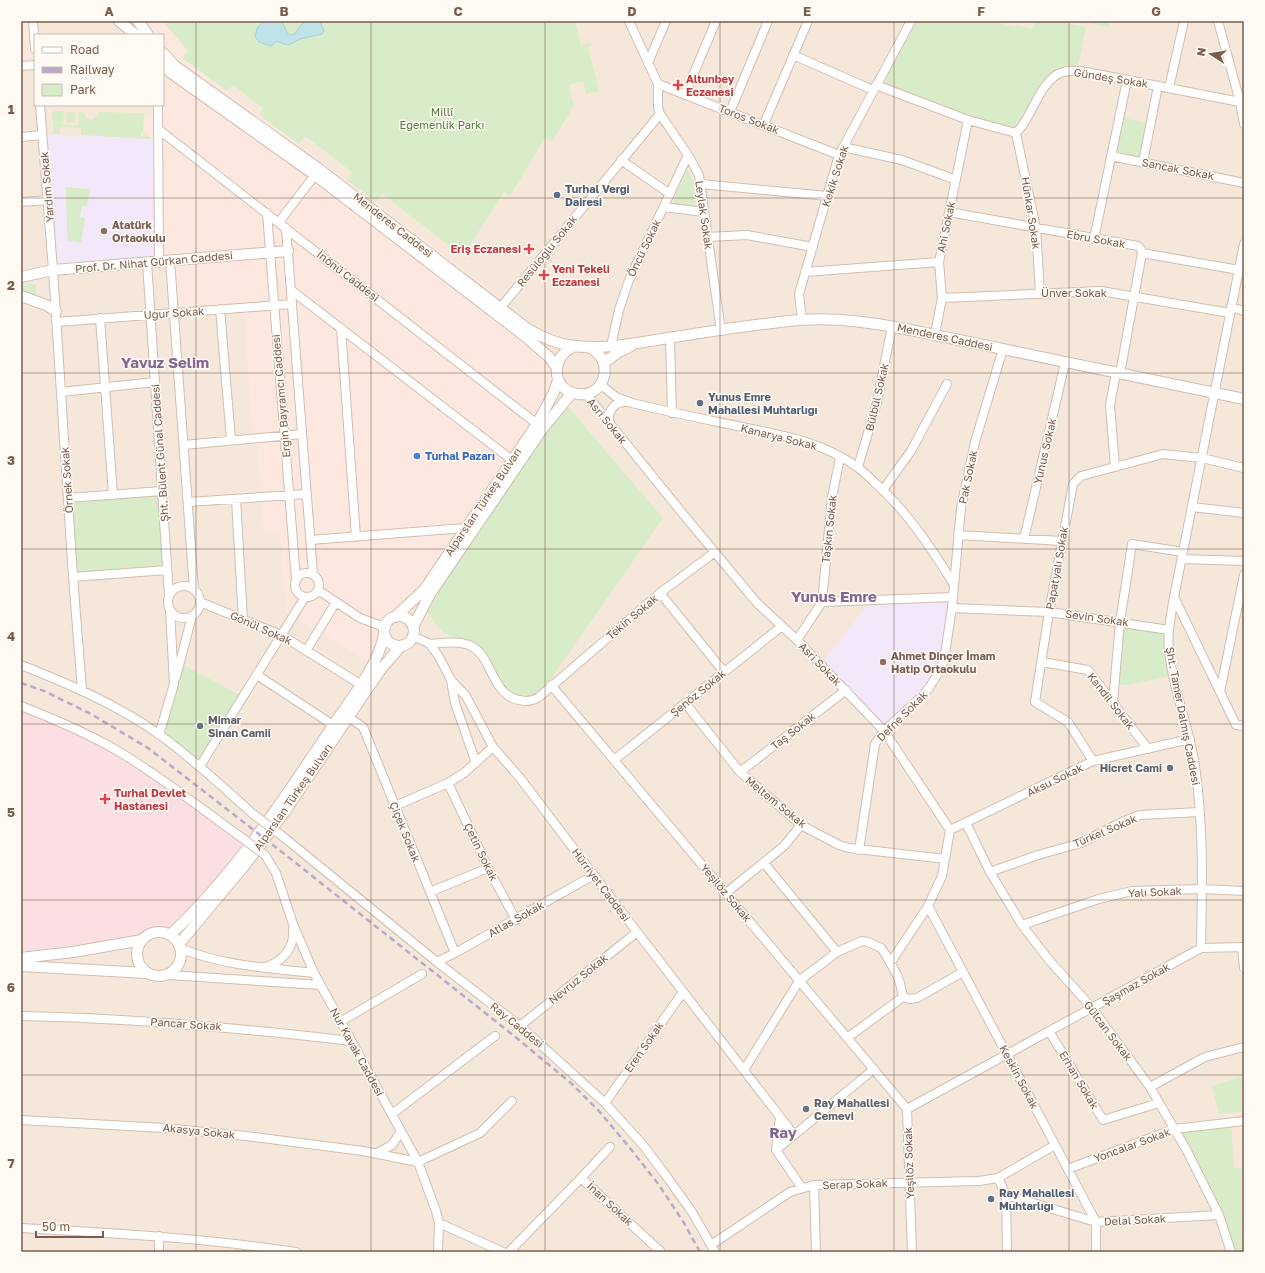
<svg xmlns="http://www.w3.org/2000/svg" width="1265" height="1273" font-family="'Golos Text',sans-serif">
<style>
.residential{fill:#f5e8da;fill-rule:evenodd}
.commercial{fill:#fde8e0}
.education{fill:#f3e8fa}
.medical{fill:#fbdfe3}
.green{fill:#d8ecc9}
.water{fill:#bfe3e8;stroke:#a5d3da}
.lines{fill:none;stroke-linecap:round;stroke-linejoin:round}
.minor-casing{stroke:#d1beb0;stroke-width:10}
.tertiary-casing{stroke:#d1beb0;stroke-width:12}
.minor{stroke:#fff;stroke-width:8}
.tertiary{stroke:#fff;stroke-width:10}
.rail{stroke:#b9a8c9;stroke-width:2.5;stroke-dasharray:6 4;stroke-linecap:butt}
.minor-bridge-casing{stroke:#d1beb0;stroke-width:10;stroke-linecap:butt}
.minor-bridge{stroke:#fff;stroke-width:8}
.grid{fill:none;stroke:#7a5c4d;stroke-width:1;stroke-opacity:0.55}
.health-dot{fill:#e0444e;stroke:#fffaf3;stroke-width:1.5}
.service-dot{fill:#5c6f8a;stroke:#fffaf3;stroke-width:1.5}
.education-dot{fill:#8d6e63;stroke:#fffaf3;stroke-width:1.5}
.shop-dot{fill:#3f7fe0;stroke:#fffaf3;stroke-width:1.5}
.worship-dot{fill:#6b7280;stroke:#fffaf3;stroke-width:1.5}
.labels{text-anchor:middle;stroke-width:3;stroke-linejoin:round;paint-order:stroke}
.street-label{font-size:11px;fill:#7a5c4d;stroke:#fffaf3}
.health-label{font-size:11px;font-weight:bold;fill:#be3a42;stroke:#fffaf3;text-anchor:start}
.park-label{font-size:11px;fill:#537a41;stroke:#fffaf3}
.service-label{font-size:11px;font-weight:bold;fill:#4e5e75;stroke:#fffaf3;text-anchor:start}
.education-label{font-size:11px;font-weight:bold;fill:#785e54;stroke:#fffaf3;text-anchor:start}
.shop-label{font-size:11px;font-weight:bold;fill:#366cbe;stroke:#fffaf3;text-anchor:start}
.worship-label{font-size:11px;font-weight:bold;fill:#5b616d;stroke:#fffaf3;text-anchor:start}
.district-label{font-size:15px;font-weight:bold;fill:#846695;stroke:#fffaf3}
.neatline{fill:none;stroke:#7a5c4d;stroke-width:1.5}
.grid-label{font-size:13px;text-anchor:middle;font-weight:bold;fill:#7a5c4d}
</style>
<rect width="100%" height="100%" fill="#fdf6ec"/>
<!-- residential -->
<path class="residential" d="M21,21H1244V1167L1234,1168L1187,1151L1231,1252H21ZM35,35H163V105H35Z"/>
<!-- commercial -->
<path class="commercial" d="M21,21H33L35,65L21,66Z
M119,21H168L166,25L188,51L182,58L347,180L506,302L496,314L545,354L558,382L424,590L386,623L372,664L286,612L280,531L264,532L257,438H253L244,308L174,313L170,261H159L158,140L151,139V137H149V132L143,131L144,116H158V105H163V35H136Z"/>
<!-- education -->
<path class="education" d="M60,134V136L80,137L81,135L158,140L159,261L53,270L42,135Z
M953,597L952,608L936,678L884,731L821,664L872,600Z"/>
<!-- medical -->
<path class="medical" d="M21,706L101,741L251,844L239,860L166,933L157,932L145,937L21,958Z"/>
<!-- green -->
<path class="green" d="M168,21H575L581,45L591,42L592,45L588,47L599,91L586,94L583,81L569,85L574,105L552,142L545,138L510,196L504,192L463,256L382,194L376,202L347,180L352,172L305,136L299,144L259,115L263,108L233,85L227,91L182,58L188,51L166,25Z
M911,21H991L1015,27L1016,25L1032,29L1035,21H1066V23L1086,27L1077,71L1055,78L1016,133L876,85Z
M1078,21H1110L1109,27Z
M52,111H64L63,125L78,126L79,112H83L86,118L91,120L96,118L99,112L144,113L143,131H141V136L151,137V139L81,135V128L60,127V134H54Z
M67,111L76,112L75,123L66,122Z
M1119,117L1151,124L1143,162L1111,156Z
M686,170C694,173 695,199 696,208L673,203Z
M66,187L90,189L87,206H82L80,217L85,218L81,243L67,240Z
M36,284V296L21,293V285Z
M564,402L663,518L548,683L538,694L530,697H517L506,690L480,648C471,640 459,640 448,635C437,630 430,615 424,606Z
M162,491L167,570L73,577L68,498Z
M1120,622L1169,630L1173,675L1128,685L1115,684Z
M180,663L243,697L200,766L159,735Z
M1242,1076L1244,1090V1111L1219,1114L1212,1086Z
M1231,1122L1234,1168L1244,1167V1252H1231L1225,1230L1174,1129Z"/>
<!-- water -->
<path class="water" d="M264,21H282L287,33L291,35L295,34L300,26L306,21H320L324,31L322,34L300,39L291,44L287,45L277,41L271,46L259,42L255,37L257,28Z"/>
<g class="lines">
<!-- minor casing -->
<g class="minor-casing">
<path id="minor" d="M33,21L35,49
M629,21L658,84V107L660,114L688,155L699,175L721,331
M1218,21L1240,102L1244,124
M793,55L873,90
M648,63L666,21
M21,66L35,65
M658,84L839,155
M876,85L968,120L1016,133
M1169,88L1184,21
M685,94L716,21
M40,105L53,270L73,577L82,690
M158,105L159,261
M730,112L768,21
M764,124L808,21
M158,129L537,424
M1016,133C1020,129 1023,125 1026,120C1035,105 1044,78 1063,72C1074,69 1087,72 1097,74L1240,102L1244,97
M1016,133L1036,228L1040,293
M21,137L42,135
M843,147L902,160L956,180
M1111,156L1244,183
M621,160L670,194
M1143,162L1158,86
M701,184L827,196
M21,202L48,200
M664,207L704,212
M949,212L1138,246L1141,249L1142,253L1239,270
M267,213L296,580
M279,222L318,171
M286,228L313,574
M707,237L747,235L813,247
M1094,239L1127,80
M170,260L194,590
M147,262L169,596
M805,272L939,262
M291,290L512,460
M942,298L1101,291L1230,313
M1231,307L1244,311
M220,309L231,440
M497,312L660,114
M100,318L113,495
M802,320L799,294L839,155L911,21
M57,322L292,304
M341,328L356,537
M935,334L942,298L939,262L968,120
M670,338L672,413
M611,346L619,310L629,280L688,155
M1120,374L1142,253
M600,384L616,397L632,403C665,411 699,418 732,425C776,434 820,440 857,467C863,471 868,476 873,481C906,510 930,546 953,583
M61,392L155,382
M586,394L683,514L757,603L797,640L884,731L950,830L942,876L928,906L891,962
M609,422C608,410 615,401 627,402
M184,445L302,434
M858,467L877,402L892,326
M1115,467L1110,405L1116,373
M883,490L911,451L947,384
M68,498L162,491
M236,499L243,620
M188,502L307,494
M1192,507L1244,513
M958,535L1062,541
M1024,539L1065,363
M310,540L465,528
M1182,559L1244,561
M295 585a12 12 0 1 1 24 0a12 12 0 1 1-24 0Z
M73,577L167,570
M168 602a16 16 0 1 1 32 0a16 16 0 1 1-32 0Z
M318,590L360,618L384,627
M660,593L724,672
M1174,597L1236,725L1244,726
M200,602L281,635L360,684
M822,602L832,498L840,457
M952,608L1049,612L1169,630
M413,636L430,644L439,657L451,680L466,696L493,747L520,778L637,932L794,1135
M797,640L822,602L953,597
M430,644C443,643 461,640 473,647C492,658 492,695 519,700C527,702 533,701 539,697L660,593L715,552
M306,651L336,602
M1042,662L1088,670L1148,749
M21,665C69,684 118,705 160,735C193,759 223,787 253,814
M257,675L333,725
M176,677L192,616
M451,680L455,703L476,763
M551,685L907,1109L912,1252
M1220,692L1244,575
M1113,702L1120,622L1132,544L1183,552
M685,703L740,772L801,825L839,845L849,848L945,859
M21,706C54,719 87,733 118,751C160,776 199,807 238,835
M348,717L363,727L455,953
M159,735L174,684L170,610
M614,760L782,626
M1093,761L1068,722L1035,702L1049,612L1073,484L1081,476L1163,454L1202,458L1244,468
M200,766L305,597
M740,772L846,690
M448,783L488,868L516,920
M395,806L448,783L464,773L493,747
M966,823L990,872L1022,925L1049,960L1092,1008L1150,1087L1187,1151L1219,1215L1231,1252
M950,830L1093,761L1190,739
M281,835L437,962L520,1026L605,1103L643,1145L667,1177L692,1212L715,1252
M859,850L875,744L884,731L920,698L929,688L940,670L944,660L952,608L961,508L975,442L1003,349
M265,855L276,873L293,924L314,973L418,1162L436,1211L439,1223L438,1252
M764,863L837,952
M990,872L1038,855L1081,843L1124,821L1140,815L1200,812
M430,892L488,868
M726,893L784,846L801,825
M928,906L1096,1222V1252
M1022,925L1099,899L1132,891L1202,889L1244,891
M1242,947L1244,968
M180,948C223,966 269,968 314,973
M1201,948C1202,888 1204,827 1195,766C1189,727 1173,690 1169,651C1167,633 1171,615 1174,597L1244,244
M437,962L455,953L594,875
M265,967C282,962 295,948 293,929
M169,975L320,985
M21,1016C132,1018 240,1028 351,1041
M340,1022L422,974
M520,1026L637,932
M1049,1031L1103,1120L1159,1103
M847,1038L903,997L910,999L917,998L963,972
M744,1070L799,981L837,952L862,941L868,942L881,948L886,955L897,975L900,983L903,997
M1150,1087L1205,1057L1244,1047
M605,1103L683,992
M907,1109L1201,948L1244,947
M392,1114L495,1036
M780,1117L776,1150L802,1188
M21,1120L164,1128L246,1136L363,1151L418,1162L480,1133L512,1101
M776,1150L874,1069
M377,1153L392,1145L401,1131
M1068,1169L1174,1129L1244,1121
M581,1178L610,1147
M998,1178L1006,1195L1007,1252
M814,1185L816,1252
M1006,1195L1096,1222L1219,1215
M439,1223L503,1252
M21,1228C113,1233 205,1238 296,1252
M711,1245L790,1192L814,1185L979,1181L998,1178L1055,1145
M159,1252V1236
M509,1252L581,1178L661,1252"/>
</g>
<!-- tertiary casing -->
<g class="tertiary-casing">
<path id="tertiary" d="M119,21L136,35
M138,21L148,35
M163,53L175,66L319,169L529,330C542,337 554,343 568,345C601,351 636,343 668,338C711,331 756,324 800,320C838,317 874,323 911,330L1244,399
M163,64L171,73L315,175L526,337L550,358L557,368
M21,277L53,270L288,251
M21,296L46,305L56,311
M576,346C550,354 550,391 578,394C606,398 616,358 588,347
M604,363L617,353L631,346
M396,616L424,590L537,424L554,392L558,380
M384 631a15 15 0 1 1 30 0a15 15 0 1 1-30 0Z
M413,627L430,594L543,428L572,393
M137 954a22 22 0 1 1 44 0a22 22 0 1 1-44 0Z
M170,935C235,874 284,799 334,724C352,697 377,668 384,635
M179,944L245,865L286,810L364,694L382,668L401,646
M21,958L73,952L142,940
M21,966L146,973"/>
</g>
<!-- minor -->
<use href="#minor" class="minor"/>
<!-- tertiary -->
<use href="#tertiary" class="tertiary"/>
<!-- rail -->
<path class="rail" d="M21,683L44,691L91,714L148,748L273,845L513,1035L572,1084L599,1111L634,1153L659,1185L684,1223L700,1252"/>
<!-- minor-bridge casing -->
<g class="minor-bridge-casing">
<path id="minor-bridge" d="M253,814L281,835
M238,835L265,855"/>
</g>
<!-- minor-bridge -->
<use href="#minor-bridge" class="minor-bridge"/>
</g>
<!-- grid -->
<path class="grid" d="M196,21V1252M371,21V1252M545,21V1252M720,21V1252M894,21V1252M1069,21V1252M21,198H1244M21,373H1244M21,549H1244M21,724H1244M21,900H1244M21,1075H1244"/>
<!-- markers -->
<g class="health-dot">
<path d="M676 79h4v4h4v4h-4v4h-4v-4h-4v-4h4z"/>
<path d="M527 243h4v4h4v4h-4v4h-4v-4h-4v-4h4z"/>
<path d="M542 269h4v4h4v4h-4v4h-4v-4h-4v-4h4z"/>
<path d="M103 793h4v4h4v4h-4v4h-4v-4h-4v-4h4z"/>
</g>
<g class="service-dot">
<circle cx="557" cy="195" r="4"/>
<circle cx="700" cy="403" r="4"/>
<circle cx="991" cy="1199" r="4"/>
</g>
<g class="education-dot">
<circle cx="104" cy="231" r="4"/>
<circle cx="883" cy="662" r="4"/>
</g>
<circle class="shop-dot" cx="417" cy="456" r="4"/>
<g class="worship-dot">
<circle cx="200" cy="726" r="4"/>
<circle cx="1170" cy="768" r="4"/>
<circle cx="806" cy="1109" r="4"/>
</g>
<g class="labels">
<!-- street labels -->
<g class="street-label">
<text transform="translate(1111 78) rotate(9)" y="4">Gündeş Sokak</text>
<text transform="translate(749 119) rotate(21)" y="4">Toros Sokak</text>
<text transform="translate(1178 169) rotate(11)" y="4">Sancak Sokak</text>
<text transform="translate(835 176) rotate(-72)" y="4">Kekik Sokak</text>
<text transform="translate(47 187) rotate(-95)" y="4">Yardım Sokak</text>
<text transform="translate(1031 213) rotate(81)" y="4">Hünkar Sokak</text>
<text transform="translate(704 215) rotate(82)" y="4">Leylak Sokak</text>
<text transform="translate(393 225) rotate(38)" y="4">Menderes Caddesi</text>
<text transform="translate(946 227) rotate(-78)" y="4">Ahi Sokak</text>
<text transform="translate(1096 239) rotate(10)" y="4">Ebru Sokak</text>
<text transform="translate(644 248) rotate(-64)" y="4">Öncü Sokak</text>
<text transform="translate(547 251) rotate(-51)" y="4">Resüloğlu Sokak</text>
<text transform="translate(154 262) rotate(-5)" y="4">Prof. Dr. Nihat Gürkan Caddesi</text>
<text transform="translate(348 276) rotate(38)" y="4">İnönü Caddesi</text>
<text x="1074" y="297">Ünver Sokak</text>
<text transform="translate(174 313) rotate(-4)" y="4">Uğur Sokak</text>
<text transform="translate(945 337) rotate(12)" y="4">Menderes Caddesi</text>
<text transform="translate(281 396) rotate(-95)" y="4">Ergin Bayramcı Caddesi</text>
<text transform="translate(877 397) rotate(-77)" y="4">Bülbül Sokak</text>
<text transform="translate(607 421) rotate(51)" y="4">Asri Sokak</text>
<text transform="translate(779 437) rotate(14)" y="4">Kanarya Sokak</text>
<text transform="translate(1045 451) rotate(-77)" y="4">Yunus Sokak</text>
<text transform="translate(160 453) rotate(-94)" y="4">Şht. Bülent Günal Caddesi</text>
<text transform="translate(968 477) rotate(-78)" y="4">Pak Sokak</text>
<text transform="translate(67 480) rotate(-94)" y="4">Örnek Sokak</text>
<text transform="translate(483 502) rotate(-56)" y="4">Alparslan Türkeş Bulvarı</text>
<text transform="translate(829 529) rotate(-84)" y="4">Taşkın Sokak</text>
<text transform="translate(1057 568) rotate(-80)" y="4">Papatyalı Sokak</text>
<text transform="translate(632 617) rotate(-40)" y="4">Tekin Sokak</text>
<text transform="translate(1097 618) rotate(8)" y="4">Sevin Sokak</text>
<text transform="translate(261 628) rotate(24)" y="4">Gönül Sokak</text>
<text transform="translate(820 664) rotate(46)" y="4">Asri Sokak</text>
<text transform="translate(698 693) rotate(-39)" y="4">Şenöz Sokak</text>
<text transform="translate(1111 701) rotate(52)" y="4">Kandil Sokak</text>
<text transform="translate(902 716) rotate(-45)" y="4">Defne Sokak</text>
<text transform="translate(1183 716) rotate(79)" y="4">Şht. Tamer Dalmış Caddesi</text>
<text transform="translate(793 731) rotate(-38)" y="4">Taş Sokak</text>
<text transform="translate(1055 780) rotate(-26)" y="4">Aksu Sokak</text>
<text transform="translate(293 797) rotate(-55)" y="4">Alparslan Türkeş Bulvarı</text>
<text transform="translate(776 802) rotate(39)" y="4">Meltem Sokak</text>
<text transform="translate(1105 831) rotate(-23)" y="4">Türkel Sokak</text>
<text transform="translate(405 832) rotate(68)" y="4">Çiçek Sokak</text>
<text transform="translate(481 852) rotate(64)" y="4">Çetin Sokak</text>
<text transform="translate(601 885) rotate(53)" y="4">Hürriyet Caddesi</text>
<text transform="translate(1155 892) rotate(-3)" y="4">Yalı Sokak</text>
<text transform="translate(726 893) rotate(50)" y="4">Yeşilöz Sokak</text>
<text transform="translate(516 919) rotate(-29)" y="4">Atlas Sokak</text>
<text transform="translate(578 979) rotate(-39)" y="4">Nevruz Sokak</text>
<text transform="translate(1136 984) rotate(-29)" y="4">Şaşmaz Sokak</text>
<text transform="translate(186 1024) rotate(4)" y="4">Pancar Sokak</text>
<text transform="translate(517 1025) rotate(39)" y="4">Ray Caddesi</text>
<text transform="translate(1108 1031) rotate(53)" y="4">Gülcan Sokak</text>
<text transform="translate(644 1047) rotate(-55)" y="4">Eren Sokak</text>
<text transform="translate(357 1052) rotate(61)" y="4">Nur Kavak Caddesi</text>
<text transform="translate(1019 1077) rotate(62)" y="4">Keskin Sokak</text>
<text transform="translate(1079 1080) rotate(59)" y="4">Erhan Sokak</text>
<text transform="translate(199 1131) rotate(6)" y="4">Akasya Sokak</text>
<text transform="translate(1132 1145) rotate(-20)" y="4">Yoncalar Sokak</text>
<text transform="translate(909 1163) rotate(-92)" y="4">Yeşilöz Sokak</text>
<text transform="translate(855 1184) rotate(-2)" y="4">Serap Sokak</text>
<text transform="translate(610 1204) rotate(43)" y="4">İnan Sokak</text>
<text transform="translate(1135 1220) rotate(-3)" y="4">Delal Sokak</text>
</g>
<!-- health labels -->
<g class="health-label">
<text x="686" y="83">Altunbey<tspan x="686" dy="13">Eczanesi</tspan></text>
<text x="521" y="253" text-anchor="end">Eriş Eczanesi</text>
<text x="552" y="273">Yeni Tekeli<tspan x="552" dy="13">Eczanesi</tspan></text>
<text x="114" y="797">Turhal Devlet<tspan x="114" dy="13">Hastanesi</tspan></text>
</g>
<!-- park labels -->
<g class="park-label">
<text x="442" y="116">Millî<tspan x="442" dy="13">Egemenlik Parkı</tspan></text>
</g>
<!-- service labels -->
<g class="service-label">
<text x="565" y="193">Turhal Vergi<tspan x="565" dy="13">Dairesi</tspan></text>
<text x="708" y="401">Yunus Emre<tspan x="708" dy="13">Mahallesi Muhtarlığı</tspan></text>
<text x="999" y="1197">Ray Mahallesi<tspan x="999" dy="13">Muhtarlığı</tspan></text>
</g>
<!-- education labels -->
<g class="education-label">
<text x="112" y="229">Atatürk<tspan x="112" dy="13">Ortaokulu</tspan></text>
<text x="891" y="660">Ahmet Dinçer İmam<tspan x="891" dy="13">Hatip Ortaokulu</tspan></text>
</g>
<!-- shop labels -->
<g class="shop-label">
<text x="425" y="460">Turhal Pazarı</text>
</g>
<!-- worship labels -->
<g class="worship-label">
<text x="208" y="724">Mimar<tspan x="208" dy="13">Sinan Camii</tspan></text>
<text x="1162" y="772" text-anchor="end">Hicret Cami</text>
<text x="814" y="1107">Ray Mahallesi<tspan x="814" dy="13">Cemevi</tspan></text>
</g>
<!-- district labels -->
<g class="district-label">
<text x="165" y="368">Yavuz Selim</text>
<text x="834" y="602">Yunus Emre</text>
<text x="783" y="1138">Ray</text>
</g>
</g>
<!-- border -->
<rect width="1265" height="1273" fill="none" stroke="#fffaf3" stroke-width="44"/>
<!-- legend -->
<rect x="34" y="34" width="130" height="72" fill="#fffaf3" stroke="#cabbb1"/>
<rect x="42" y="47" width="20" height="6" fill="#ffffff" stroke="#cabbb1"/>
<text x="70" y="54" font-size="12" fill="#7a5c4d">Road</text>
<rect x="42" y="67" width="20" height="6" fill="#b9a8c9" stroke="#cabbb1"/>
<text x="70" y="74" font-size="12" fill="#7a5c4d">Railway</text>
<rect x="42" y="84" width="20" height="12" fill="#d8ecc9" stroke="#cabbb1"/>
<text x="70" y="94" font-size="12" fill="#7a5c4d">Park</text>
<!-- north arrow -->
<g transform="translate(1211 54) rotate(282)" stroke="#fffaf3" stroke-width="3" paint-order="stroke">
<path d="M0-3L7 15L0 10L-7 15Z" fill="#7a5c4d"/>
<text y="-6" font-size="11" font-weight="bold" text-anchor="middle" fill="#7a5c4d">N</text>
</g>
<!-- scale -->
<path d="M36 1231v6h67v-6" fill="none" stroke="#7a5c4d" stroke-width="2"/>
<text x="42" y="1231" font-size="12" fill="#7a5c4d" stroke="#fffaf3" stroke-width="3" paint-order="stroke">50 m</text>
<rect x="22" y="22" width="1221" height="1229" class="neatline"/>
<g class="grid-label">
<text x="109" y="16">A</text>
<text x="284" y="16">B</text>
<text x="458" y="16">C</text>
<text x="632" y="16">D</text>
<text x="807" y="16">E</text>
<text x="981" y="16">F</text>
<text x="1156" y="16">G</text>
<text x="11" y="114">1</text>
<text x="11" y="290">2</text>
<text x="11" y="465">3</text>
<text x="11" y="641">4</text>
<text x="11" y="817">5</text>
<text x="11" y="992">6</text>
<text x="11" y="1168">7</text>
</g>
</svg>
